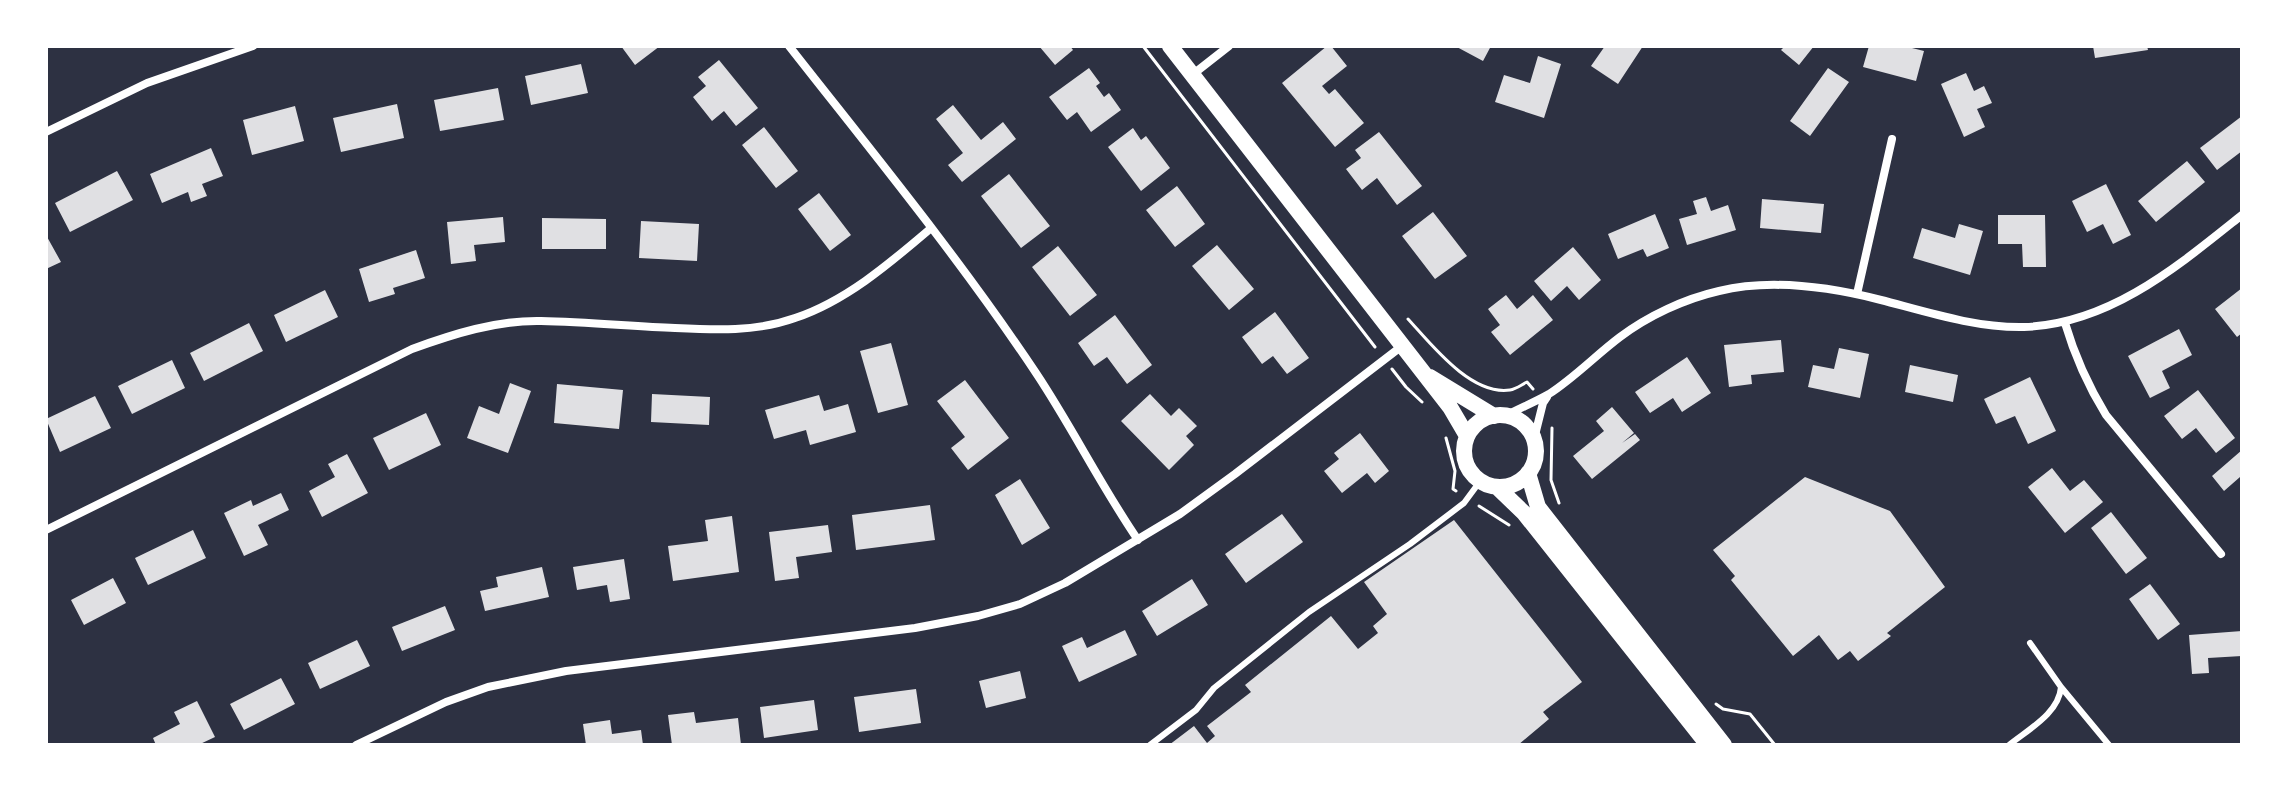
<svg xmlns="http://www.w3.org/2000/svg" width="2288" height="791" font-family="Quicksand,sans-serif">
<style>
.building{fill:#e0e0e3}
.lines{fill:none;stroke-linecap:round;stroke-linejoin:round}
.path{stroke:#fff;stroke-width:3}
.service{stroke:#fff;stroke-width:6}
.minor{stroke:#fff;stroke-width:8}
.secondary{stroke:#fff;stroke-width:16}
</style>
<rect width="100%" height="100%" fill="#2d3142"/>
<!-- building -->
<path class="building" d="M621,46H660L635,65Z
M1039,46H1070L1073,50L1055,65Z
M1327,46H1331L1347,66L1322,86L1329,94L1335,89L1364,123L1335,147L1282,83Z
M1455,46H1491L1483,61Z
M1605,46H1643L1618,84L1591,66Z
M1785,46H1814L1799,65L1781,50Z
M1869,46H1904L1924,51L1916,81L1863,67Z
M2093,46H2147L2148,50L2095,58Z
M1538,56L1561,64L1544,118L1495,102L1504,75L1530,83Z
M719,60L758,108L736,126L724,111L712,121L693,97L706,86L698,77Z
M581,64L588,93L531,105L525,76Z
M1089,68L1100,83L1096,86L1104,97L1109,93L1121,110L1091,132L1077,112L1067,120L1049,97Z
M1828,68L1849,82L1810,136L1790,121Z
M1966,73L1974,91L1984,86L1992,103L1977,109L1985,127L1964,137L1941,84Z
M498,88L504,120L440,131L434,100Z
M397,104L404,138L341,152L333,118Z
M953,105L981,140L1003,122L1016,139L962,182L948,165L963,153L936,119Z
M295,106L304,141L252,155L243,120Z
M2242,116V151L2217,170L2200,148Z
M764,127L798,171L776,188L742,145Z
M1133,128L1141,140L1146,136L1170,168L1141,191L1108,147Z
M1379,132L1422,186L1397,205L1377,178L1362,190L1346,169L1361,158L1355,150Z
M211,148L223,176L202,184L207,196L191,202L188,192L162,203L150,174Z
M2187,161L2205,182L2156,222L2138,201Z
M117,171L133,200L70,232L55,203Z
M1009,174L1050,226L1021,248L981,196Z
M2106,184L2131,235L2113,244L2103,224L2087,232L2072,201Z
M1177,186L1205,224L1175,247L1146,210Z
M819,193L851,235L830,251L798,209Z
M1706,197L1711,211L1728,205L1736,230L1687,245L1679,219L1697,214L1693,201Z
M1762,199L1824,204L1821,233L1760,228Z
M1433,212L1467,256L1435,279L1402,236Z
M1655,214L1669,248L1647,257L1643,249L1618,259L1608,234Z
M1998,215H2045L2046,267H2023L2022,244H1998Z
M503,217L505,242L474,245L476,261L451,264L447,222Z
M542,218L606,219V249H542Z
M641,221L699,224L697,261L639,258Z
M1959,224L1983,231L1970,275L1913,258L1922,228L1955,238Z
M46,235L61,262L46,269Z
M1217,245L1254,289L1229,310L1192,266Z
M1058,246L1097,295L1070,316L1032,267Z
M1573,247L1601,280L1579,300L1567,286L1551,301L1534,281Z
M416,250L425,278L393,288L395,294L369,302L359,269Z
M2242,288V333L2237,337L2215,309Z
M325,290L338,317L286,342L274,315Z
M1506,295L1517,309L1533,295L1553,320L1510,355L1491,332L1500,325L1488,309Z
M1275,312L1309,358L1287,374L1273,356L1262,364L1242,337Z
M1115,315L1152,365L1127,384L1107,357L1094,366L1078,343Z
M249,323L263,351L204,381L190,353Z
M2179,329L2192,355L2162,371L2170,388L2150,398L2128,356Z
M1781,340L1784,372L1751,375L1752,384L1729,387L1724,345Z
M891,343L908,405L878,413L860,351Z
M1839,348L1869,354L1860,398L1808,387L1813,365L1834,369Z
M1687,357L1711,393L1682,412L1673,398L1650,413L1635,392Z
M172,360L185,388L132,414L118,386Z
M1910,365L1958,375L1953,402L1905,392Z
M2030,377L2056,431L2028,444L2015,416L1996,424L1984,399Z
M965,380L1009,438L968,470L951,448L965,437L937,401Z
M510,383L531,391L508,453L467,438L479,406L499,414Z
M557,384L623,390L619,429L554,423Z
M2198,390L2235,438L2216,453L2196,428L2182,439L2164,416Z
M652,394L710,397L709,425L651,422Z
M1150,394L1171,416L1179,408L1197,426L1186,436L1194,445L1169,470L1121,421Z
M819,395L824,411L848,404L856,432L810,445L806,430L774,439L765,410Z
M95,396L111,428L60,452L46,419Z
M1612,407L1634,433L1622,443L1635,434L1640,440L1592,479L1573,456L1604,431L1596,421Z
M426,413L441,445L389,470L373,438Z
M1360,433L1389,471L1375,483L1367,473L1342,493L1324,471L1339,459L1334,453Z
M2242,450V480L2240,477L2224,491L2212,476Z
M347,454L368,493L322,517L309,491L335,477L328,464Z
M2052,468L2070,491L2084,480L2103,502L2065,533L2028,487Z
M1805,477L1890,511L1945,587L1887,633L1891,636L1858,661L1850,651L1838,660L1819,635L1793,656L1731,580L1735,576L1713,550Z
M1020,479L1050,528L1022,545L995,495Z
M281,493L289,510L258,525L268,545L244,556L224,513L251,500L253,506Z
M930,505L935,540L856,550L852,515Z
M2111,512L2147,558L2126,574L2091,528Z
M1282,514L1303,542L1246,583L1225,554Z
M732,516L739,572L673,581L668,546L708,541L705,520Z
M1454,520L1582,682L1543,712L1549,719L1518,745H1169L1194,726L1207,743L1215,736L1207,726L1251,692L1245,685L1331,616L1358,649L1378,633L1373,626L1387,614L1364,582Z
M828,525L832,552L796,557L799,578L775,581L769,532Z
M193,530L206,558L148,585L135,558Z
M624,559L630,599L610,602L607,585L577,590L573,567Z
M542,567L549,597L485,611L480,591L498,587L496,577Z
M113,578L126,603L84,625L71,600Z
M1192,579L1208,605L1157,636L1142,611Z
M2150,584L2180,624L2158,640L2129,599Z
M445,606L455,630L402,651L392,627Z
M1125,630L1137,655L1079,682L1062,646L1082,637L1087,648Z
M2242,631V656L2208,658L2209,673L2192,674L2189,635Z
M357,640L370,666L320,689L308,663Z
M1020,671L1026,698L986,708L979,681Z
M281,678L295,704L244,730L230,704Z
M916,689L921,723L859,732L854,697Z
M814,700L818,730L764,738L760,707Z
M197,701L215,737L198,745H156L153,738L180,724L174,712Z
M694,712L696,723L738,718L741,745H672L668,715Z
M610,720L612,734L641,730L643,745H586L583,724Z"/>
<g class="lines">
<!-- path -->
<path class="path" d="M1143,46L1375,347
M1408,319C1431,344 1471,396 1510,390C1516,389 1521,385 1527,382L1533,389
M1392,369L1406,387L1422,402
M1552,428L1551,480L1559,503
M1446,438L1455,471L1453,489L1456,491
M1479,506L1509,525
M1716,704L1723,709L1750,714L1775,745"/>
<!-- service -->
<path class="service" d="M2061,687L2109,745
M1150,745L1196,710L1214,688L1309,612L1410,544L1464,503L1481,480
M2009,745C2029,729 2059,713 2061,687L2030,643"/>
<!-- minor -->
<path class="minor" d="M789,46C873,153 960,259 1036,373C1072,427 1101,486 1138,540
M1192,75L1229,46
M46,132L147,83L253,46
M1857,294L1892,139
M2065,323C2075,357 2087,384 2106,415L2221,554
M1505,416C1520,408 1535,402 1549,394C1574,378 1596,355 1620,337C1648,316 1684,299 1719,291C1772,278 1830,287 1881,300C1927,312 1976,328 2024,327C2110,324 2178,266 2242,215
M1534,439L1543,403L1547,397
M46,530L412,349C453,334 497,320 541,321C586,322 630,326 675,328C715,330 756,332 795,318C846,301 890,263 930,229
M356,745L446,702L488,687L566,671L915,628L978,616L1020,604L1065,583L1180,514L1235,474L1402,346"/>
<!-- secondary -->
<path class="secondary" d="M1170,46L1450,407L1467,436
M1430,377L1494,416
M1464 451a36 36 0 1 1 72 0a36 36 0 1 1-72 0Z
M1528,473L1538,507L1724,745
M1497,487L1524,513L1708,745"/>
</g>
<!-- border -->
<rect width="2288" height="791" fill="none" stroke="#ffffff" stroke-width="96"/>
</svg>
